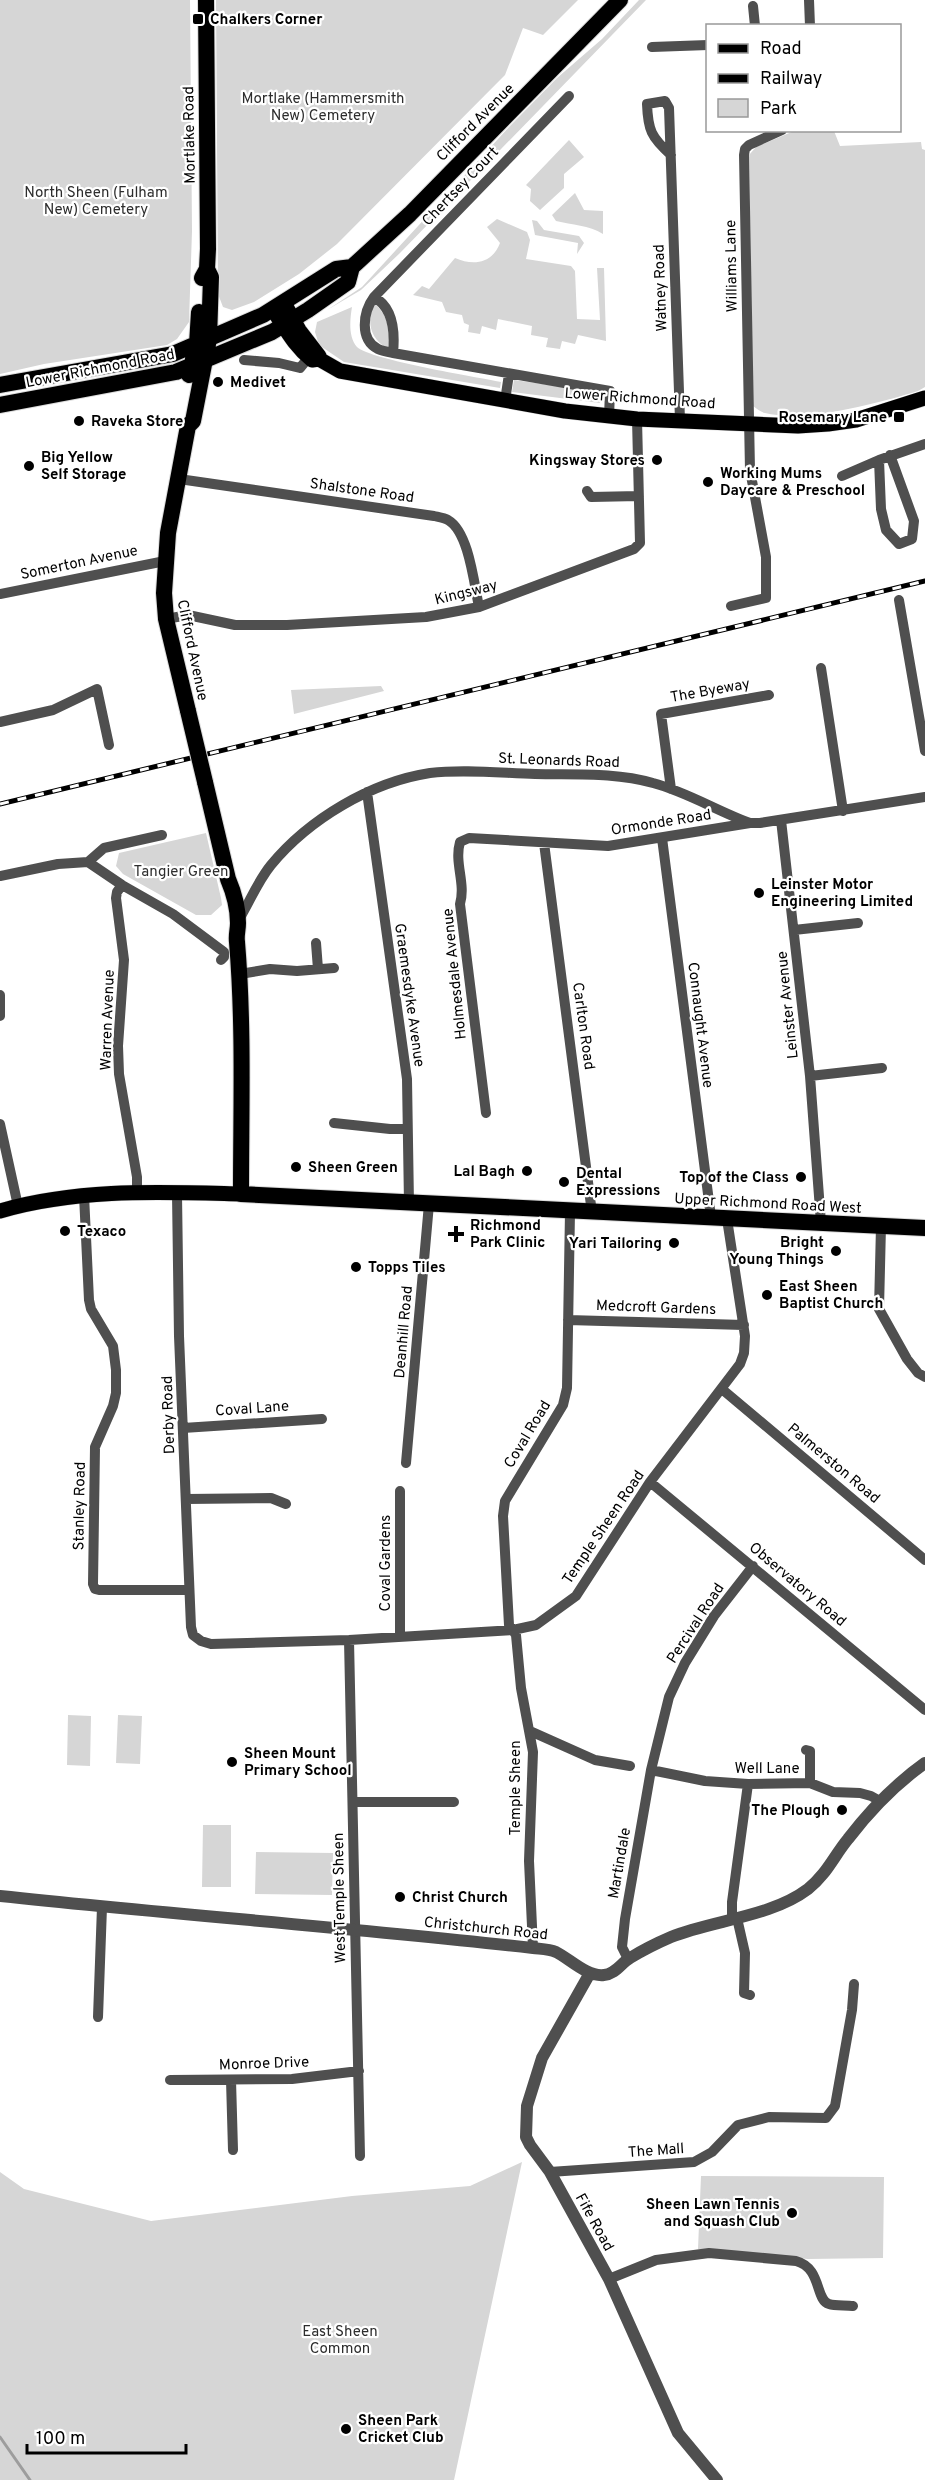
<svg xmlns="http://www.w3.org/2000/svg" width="925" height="2480" font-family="Overpass,sans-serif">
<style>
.green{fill:#d6d6d6}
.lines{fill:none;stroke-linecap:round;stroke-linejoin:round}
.stream{stroke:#9d9d9d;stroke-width:3}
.primary-casing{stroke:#dbdbdb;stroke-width:16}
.trunk-casing{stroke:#dbdbdb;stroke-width:18}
.minor{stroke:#4f4f4f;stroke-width:10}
.tertiary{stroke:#4f4f4f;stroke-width:12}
.primary{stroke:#000;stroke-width:15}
.trunk{stroke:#000;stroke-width:16}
.rail-casing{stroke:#000;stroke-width:5}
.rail{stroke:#fff;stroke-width:3;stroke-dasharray:9;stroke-linecap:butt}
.trunk-bridge-casing{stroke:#dbdbdb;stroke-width:18;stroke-linecap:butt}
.trunk-bridge{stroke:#000;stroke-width:16}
.poi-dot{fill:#000;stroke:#fff;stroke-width:2}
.labels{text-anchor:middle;stroke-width:4.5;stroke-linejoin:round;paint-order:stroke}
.poi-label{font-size:15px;font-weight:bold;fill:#000;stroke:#fff;text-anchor:start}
.park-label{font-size:15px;fill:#2d2d2d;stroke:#fff}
.street-label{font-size:15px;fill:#000;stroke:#fff}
</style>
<rect width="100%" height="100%" fill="#fff"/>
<!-- green -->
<path class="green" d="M0,0H190L192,231L189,322L177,339L167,345L44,364L0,374Z
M216,0H578L543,35L523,28L505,75L337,244L299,274L254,302L232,310L223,307L218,294Z
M639,0H646L400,253L361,290L327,310L362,287L509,127L557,78L602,39Z
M794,131H834L840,146L921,142L922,149L925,150V387L918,391C879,403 805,423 765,413C761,412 757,409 753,406L749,155L756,147Z
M569,140L584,157L564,174V188L540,210L530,201L531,189L526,185Z
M575,193L584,210L603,211V234C589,225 572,225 556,221L552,215Z
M497,219L527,232L530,240L526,259L571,266L575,271L577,319L600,320L597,268H604L606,341L578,335L575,344L562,341L560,349L546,347L548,338L531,335L532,326L498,319L496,330L482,326L480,334L468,332L469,325L464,323L462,315L446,312L442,302L413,295L422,286L429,289L455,258C473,266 492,264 500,243L487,227Z
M532,220L537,221L544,230L579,236L584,243L577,254L578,243L535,235Z
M374,303C388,315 391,331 388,349C370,339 366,321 374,303Z
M352,307C350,319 348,337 357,347C371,360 477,377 501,382L500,388L344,362L319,345L315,332L317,322Z
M514,380L600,392V403L512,392Z
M381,686L384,691L294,714L291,690Z
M206,833L221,898L222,905L211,915H196L123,874L116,866L119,853Z
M68,1715L91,1716L90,1766L67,1765Z
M118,1715L142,1716L140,1764L116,1763Z
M203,1825H231V1887H202Z
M256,1852L333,1853L332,1895L255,1894Z
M522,2162L454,2480H0V2172L24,2189L151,2221L352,2196L470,2186Z
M701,2176L884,2177L883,2258L808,2259L698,2249Z"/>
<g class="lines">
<!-- stream -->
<path class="stream" d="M0,2437L30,2480"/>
<!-- primary casing -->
<g class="primary-casing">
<path id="primary" d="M284,303L299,330L319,356
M277,316C288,333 296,347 312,360L319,359L340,371L565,411L637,419L798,426L828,424L856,420L925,398
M0,1211C79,1188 160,1192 241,1194"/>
</g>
<!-- trunk casing -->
<g class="trunk-casing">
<path id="trunk" d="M202,278L207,269L208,249L206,0
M189,375L197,344L199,312
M0,385L173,354L263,315L336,269L352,267
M0,405L176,372L272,332L308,310L348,282L352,267L410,214L620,0
M188,711L166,619L164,593L168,533L188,426L193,421L209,339L211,277L207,269
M205,782L228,879C234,893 238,908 238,923C238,930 236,935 237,942C244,1026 241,1110 241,1194L925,1228"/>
</g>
<!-- minor -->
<path class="minor" d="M809,0L810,26
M753,6L755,26
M652,47L708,45
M671,155C651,137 648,130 647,104L665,101L669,108L680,420
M374,297L569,96
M393,353C395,333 394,308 374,297C363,312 359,339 378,349C382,351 388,352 393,353L610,391L609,417
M244,360L279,363L300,368L313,352
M505,401L509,374
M879,460L881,509L886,530L899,544L912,539L914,521L890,455
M842,476L879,460L925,444
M179,479L434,516C438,517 444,518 448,520C469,532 474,584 479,607
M587,491L591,497L639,496
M0,594L165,561
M899,600L925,751
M731,606L766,598V557L750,470L744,155L745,149L749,145L782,130
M166,619L188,615L235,625H287L426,617L479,607L634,549L640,543L637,419
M821,668L843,811
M0,722L53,710L97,689L109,745
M671,789L661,714L769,695
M367,792L407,1079L409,1204
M781,820L810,1076L821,1223
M662,838L711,1217
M544,843L592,1213
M88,862L122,885L173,914L224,952V957L221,960
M0,876L58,864L88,862L104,848L162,835
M122,885L117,892L116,898L124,960L118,1046L119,1074L137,1177V1192
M238,917L241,916C251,899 258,881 271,865C309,819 371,782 430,773C464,769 501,773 535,774C574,775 615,772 653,783C687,792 717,811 750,823H760L925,797
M794,930L858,923
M316,943L318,969
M240,974L270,969L297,971L334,968
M0,995V1016
M810,1076L882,1068
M486,1113L460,904C466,883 454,863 460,842L469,838L608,846L750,823
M334,1123L390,1129H407
M0,1124L18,1206
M177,1194L179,1336L191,1627L193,1635L201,1641L211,1644L349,1640L513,1630L536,1625L576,1596L650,1482L740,1364L744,1353L745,1336L727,1219
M84,1195L89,1300L91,1309L113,1346L116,1370V1393L113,1406L95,1447L93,1584L95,1589L99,1590H189
M881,1226L879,1309L907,1359L918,1373L925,1377
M568,1320L744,1325
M723,1390L925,1560
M183,1428L322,1419
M406,1463L429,1204
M650,1482L925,1710
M400,1491V1635
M186,1499L271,1498L286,1504
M349,1640L360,2156
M530,1731L595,1760L630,1766
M806,1750L810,1751V1783
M651,1770L705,1781L748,1784L810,1783L833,1792L860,1793L871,1796L880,1801
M353,1802H454
M737,1918L745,1953L744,1993L750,1995
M732,1919V1902L748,1784
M533,1948L529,1861L533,1752L521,1688L516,1635L509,1625L503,1516L505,1501L563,1405L567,1388L570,1212
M628,1959L622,1947L625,1919L651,1770L669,1697L685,1663L714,1616L753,1566
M98,2017L102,1907
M170,2080L292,2079L359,2071
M231,2080L233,2150
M550,2172L694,2162L712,2152L738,2125L769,2117L826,2118L835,2106L852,2010L854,1984
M609,2279L656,2260L709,2253L796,2261C822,2268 815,2300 829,2304C835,2306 846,2305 853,2306"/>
<!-- tertiary -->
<path class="tertiary" d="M0,1896C178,1915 356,1928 533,1948C541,1949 549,1949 556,1952C570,1959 587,1977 604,1975C616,1974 621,1963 630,1958C643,1950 657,1943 671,1937C713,1920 771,1917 808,1889C826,1875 834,1856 848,1839C871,1809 894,1785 925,1763
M590,1973L542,2058L527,2106L526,2137L530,2145L550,2172L609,2279L678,2433L717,2480"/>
<!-- primary -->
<use href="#primary" class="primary"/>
<!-- trunk -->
<use href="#trunk" class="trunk"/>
<!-- rail casing -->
<g class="rail-casing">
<path id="rail" d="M0,804L925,581"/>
</g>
<!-- rail -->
<use href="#rail" class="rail"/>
<!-- trunk-bridge casing -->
<g class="trunk-bridge-casing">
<path id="trunk-bridge" d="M188,711L205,782"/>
</g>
<!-- trunk-bridge -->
<use href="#trunk-bridge" class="trunk-bridge"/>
</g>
<!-- markers -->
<g class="poi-dot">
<rect x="192" y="13" width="12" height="12" rx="3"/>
<circle cx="218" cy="382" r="6"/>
<rect x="893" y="411" width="12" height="12" rx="3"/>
<circle cx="79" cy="421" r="6"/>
<circle cx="657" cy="460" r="6"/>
<circle cx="29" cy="466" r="6"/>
<circle cx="708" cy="482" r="6"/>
<circle cx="759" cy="893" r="6"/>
<circle cx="296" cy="1167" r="6"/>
<circle cx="527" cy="1171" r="6"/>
<circle cx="801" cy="1177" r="6"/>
<circle cx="564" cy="1182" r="6"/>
<circle cx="65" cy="1231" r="6"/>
<path d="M453 1225h6v6h6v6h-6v6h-6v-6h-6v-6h6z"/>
<circle cx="674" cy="1243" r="6"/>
<circle cx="836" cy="1251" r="6"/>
<circle cx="356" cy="1267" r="6"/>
<circle cx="767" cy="1295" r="6"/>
<circle cx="232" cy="1762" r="6"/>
<circle cx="842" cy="1810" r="6"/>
<circle cx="400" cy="1897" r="6"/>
<circle cx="792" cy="2213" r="6"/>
<circle cx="346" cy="2429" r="6"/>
</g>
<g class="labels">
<!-- poi labels -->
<g class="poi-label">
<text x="210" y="24">Chalkers Corner</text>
<text x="230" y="387">Medivet</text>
<text x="887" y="422" text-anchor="end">Rosemary Lane</text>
<text x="91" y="426">Raveka Store</text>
<text x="41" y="462">Big Yellow<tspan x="41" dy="17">Self Storage</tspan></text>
<text x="645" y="465" text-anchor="end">Kingsway Stores</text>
<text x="720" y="478">Working Mums<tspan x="720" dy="17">Daycare &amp; Preschool</tspan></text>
<text x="771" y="889">Leinster Motor<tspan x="771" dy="17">Engineering Limited</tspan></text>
<text x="308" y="1172">Sheen Green</text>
<text x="515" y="1176" text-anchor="end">Lal Bagh</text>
<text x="576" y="1178">Dental<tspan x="576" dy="17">Expressions</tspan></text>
<text x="789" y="1182" text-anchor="end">Top of the Class</text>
<text x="470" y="1230">Richmond<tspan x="470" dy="17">Park Clinic</tspan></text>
<text x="77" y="1236">Texaco</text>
<text x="824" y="1247" text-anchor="end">Bright<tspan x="824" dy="17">Young Things</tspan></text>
<text x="662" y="1248" text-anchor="end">Yari Tailoring</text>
<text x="368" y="1272">Topps Tiles</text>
<text x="779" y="1291">East Sheen<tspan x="779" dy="17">Baptist Church</tspan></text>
<text x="244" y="1758">Sheen Mount<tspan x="244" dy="17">Primary School</tspan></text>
<text x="830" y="1815" text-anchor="end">The Plough</text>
<text x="412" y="1902">Christ Church</text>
<text x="780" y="2209" text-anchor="end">Sheen Lawn Tennis<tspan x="780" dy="17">and Squash Club</tspan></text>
<text x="358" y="2425">Sheen Park<tspan x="358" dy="17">Cricket Club</tspan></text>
</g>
<!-- park labels -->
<g class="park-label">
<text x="323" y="103">Mortlake (Hammersmith<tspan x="323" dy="17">New) Cemetery</tspan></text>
<text x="96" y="197">North Sheen (Fulham<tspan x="96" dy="17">New) Cemetery</tspan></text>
<text x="181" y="876">Tangier Green</text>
<text x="340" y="2336">East Sheen<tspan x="340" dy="17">Common</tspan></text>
</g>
<!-- street labels -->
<g class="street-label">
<text transform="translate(475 122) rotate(-45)" y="5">Clifford Avenue</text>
<text transform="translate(189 135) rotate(-91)" y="5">Mortlake Road</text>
<text transform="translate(460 186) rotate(-46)" y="5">Chertsey Court</text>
<text transform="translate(731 266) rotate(-91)" y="5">Williams Lane</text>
<text transform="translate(660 288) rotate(-92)" y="5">Watney Road</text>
<text transform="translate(100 368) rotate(-11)" y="5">Lower Richmond Road</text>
<text transform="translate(640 398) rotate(4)" y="5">Lower Richmond Road</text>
<text transform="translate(362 490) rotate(8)" y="5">Shalstone Road</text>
<text transform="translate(79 562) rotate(-12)" y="5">Somerton Avenue</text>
<text transform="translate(466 592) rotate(-14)" y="5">Kingsway</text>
<text transform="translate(193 650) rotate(78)" y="5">Clifford Avenue</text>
<text transform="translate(710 690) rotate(-10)" y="5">The Byeway</text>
<text transform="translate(559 760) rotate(2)" y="5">St. Leonards Road</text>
<text transform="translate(661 822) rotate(-9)" y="5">Ormonde Road</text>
<text transform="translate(454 974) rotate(-96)" y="5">Holmesdale Avenue</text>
<text transform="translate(410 995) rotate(82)" y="5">Graemesdyke Avenue</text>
<text transform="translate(787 1005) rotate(-96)" y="5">Leinster Avenue</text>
<text transform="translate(107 1020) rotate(-88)" y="5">Warren Avenue</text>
<text transform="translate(701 1025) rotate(83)" y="5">Connaught Avenue</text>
<text transform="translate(584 1026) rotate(82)" y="5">Carlton Road</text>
<text transform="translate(768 1203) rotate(3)" y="5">Upper Richmond Road West</text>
<text transform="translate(656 1307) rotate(2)" y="5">Medcroft Gardens</text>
<text transform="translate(403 1332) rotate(-85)" y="5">Deanhill Road</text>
<text transform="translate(252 1408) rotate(-4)" y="5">Coval Lane</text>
<text transform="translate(168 1415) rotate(-92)" y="5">Derby Road</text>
<text transform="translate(527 1434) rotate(-59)" y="5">Coval Road</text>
<text transform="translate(834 1463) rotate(40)" y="5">Palmerston Road</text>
<text transform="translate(79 1506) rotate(-89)" y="5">Stanley Road</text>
<text transform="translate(603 1527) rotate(-56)" y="5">Temple Sheen Road</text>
<text transform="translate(385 1563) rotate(-90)" y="5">Coval Gardens</text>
<text transform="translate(798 1584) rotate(40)" y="5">Observatory Road</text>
<text transform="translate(695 1623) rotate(-57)" y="5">Percival Road</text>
<text x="767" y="1773">Well Lane</text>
<text transform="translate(515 1788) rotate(-90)" y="5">Temple Sheen</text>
<text transform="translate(619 1863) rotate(-80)" y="5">Martindale</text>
<text transform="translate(339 1898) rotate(-91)" y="5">West Temple Sheen</text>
<text transform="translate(486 1928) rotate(6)" y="5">Christchurch Road</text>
<text transform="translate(264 2063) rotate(-2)" y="5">Monroe Drive</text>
<text transform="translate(656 2150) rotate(-4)" y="5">The Mall</text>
<text transform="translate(595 2222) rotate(61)" y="5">Fife Road</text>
</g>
</g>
<!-- legend -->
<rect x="706" y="24" width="195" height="108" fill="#ffffff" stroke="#999999" stroke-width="1.5"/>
<rect x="718" y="44" width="30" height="9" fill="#000000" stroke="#999999" stroke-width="1.5"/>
<text x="760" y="54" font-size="18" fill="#000000">Road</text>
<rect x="718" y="74" width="30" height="9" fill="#000000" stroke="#999999" stroke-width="1.5"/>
<text x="760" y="84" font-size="18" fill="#000000">Railway</text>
<rect x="718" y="99" width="30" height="18" fill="#d6d6d6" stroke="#999999" stroke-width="1.5"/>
<text x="760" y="114" font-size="18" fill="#000000">Park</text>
<!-- scale -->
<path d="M27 2444v9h159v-9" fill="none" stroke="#000000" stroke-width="3"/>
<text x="36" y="2444" font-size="18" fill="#000000" stroke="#ffffff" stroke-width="4.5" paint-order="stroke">100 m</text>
</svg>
